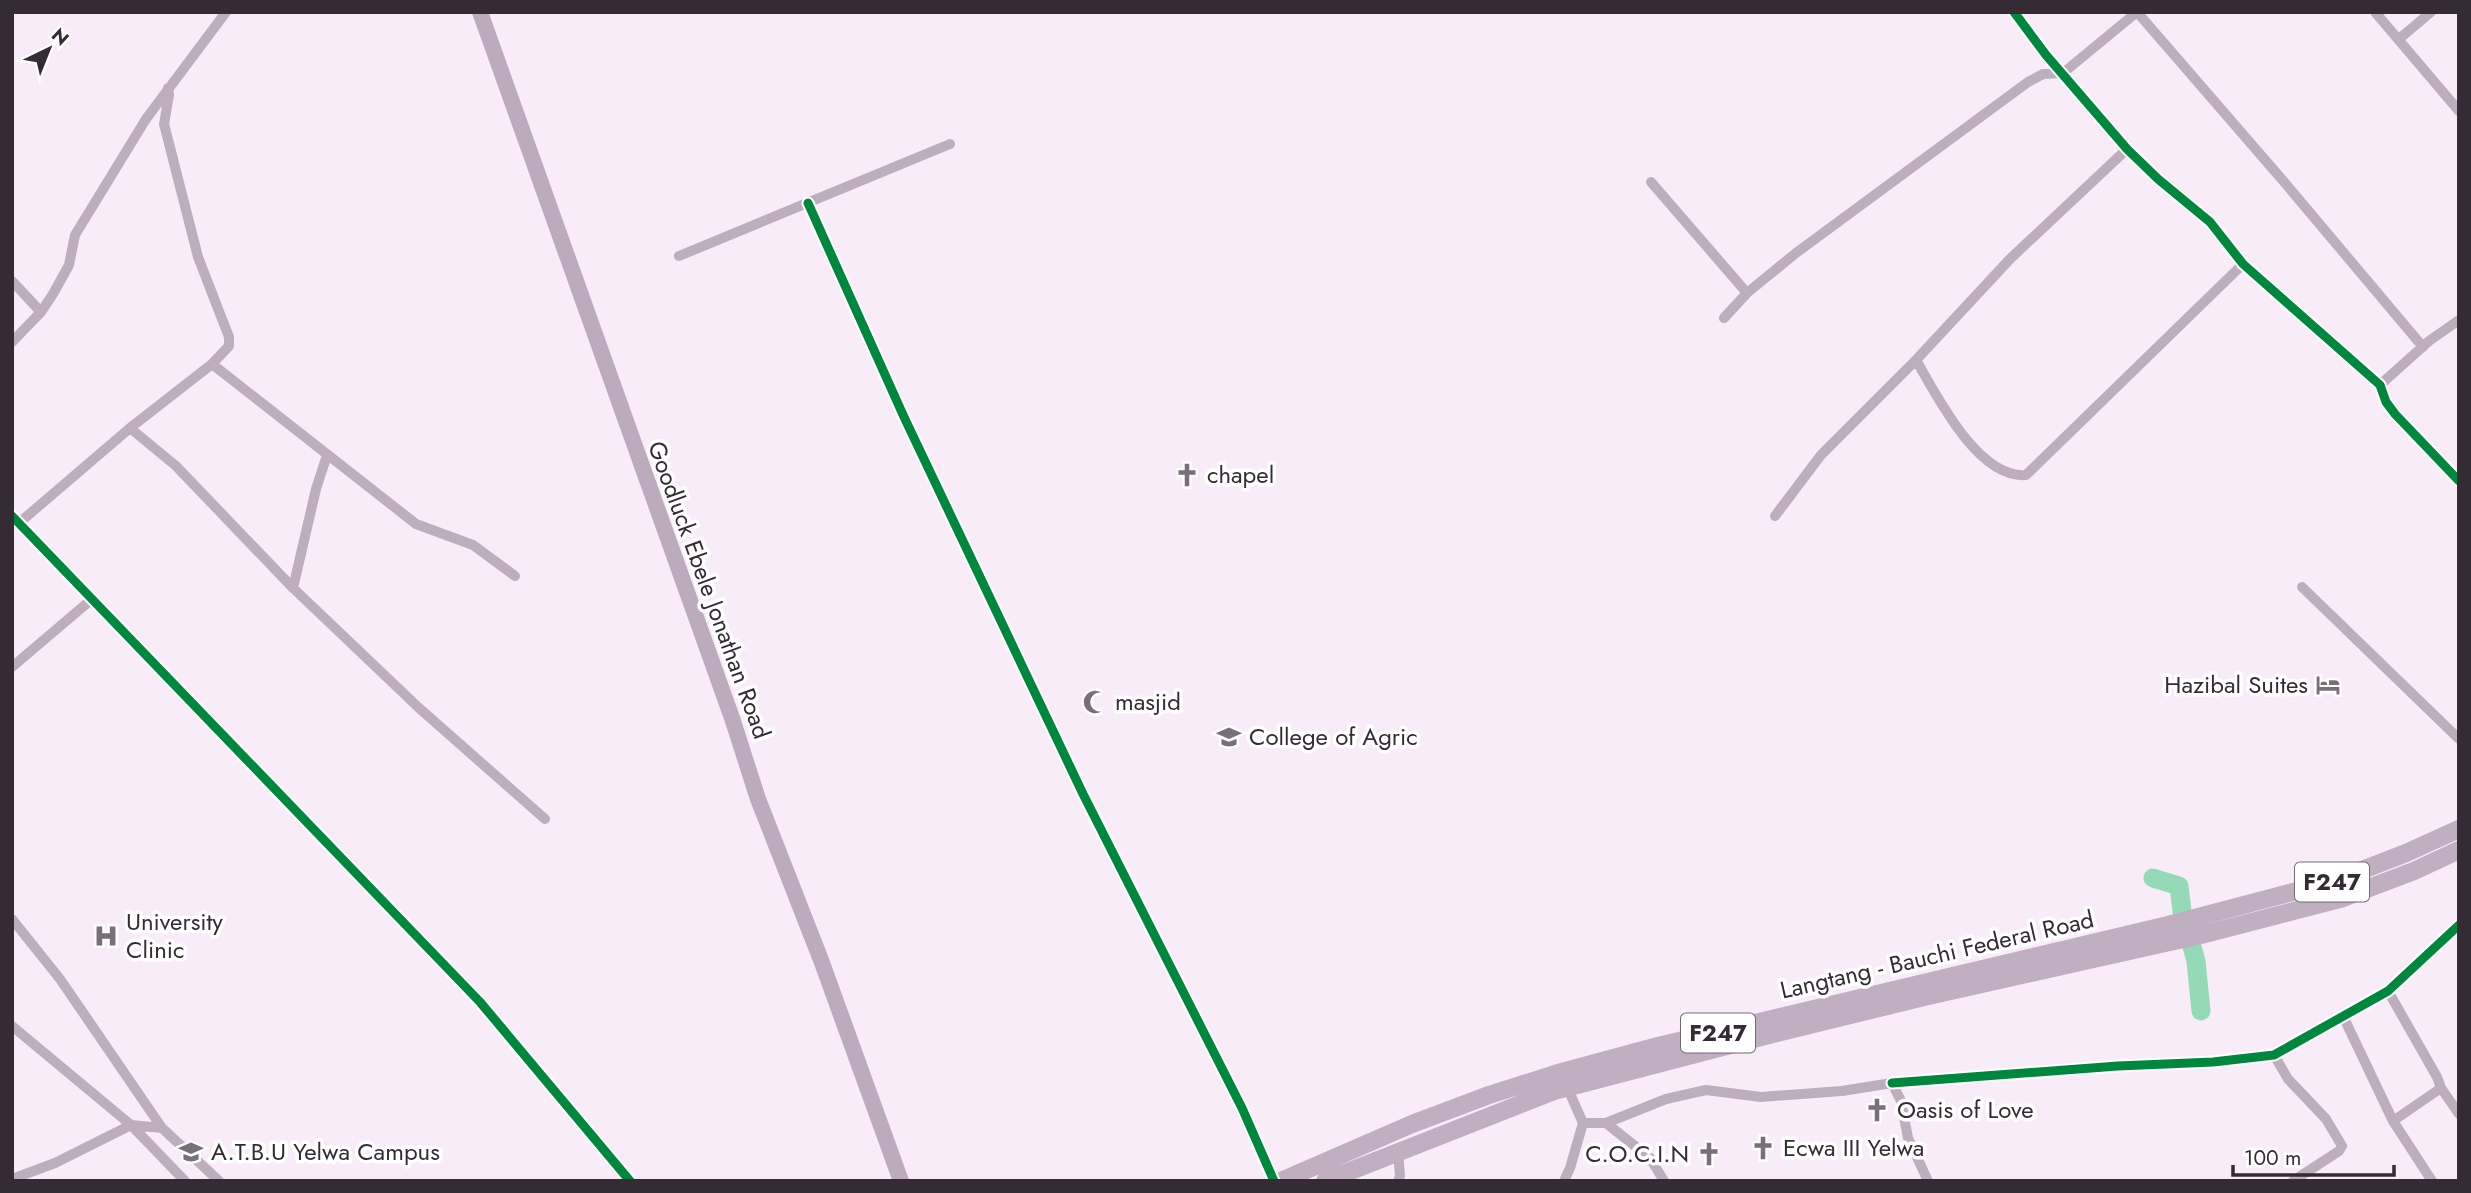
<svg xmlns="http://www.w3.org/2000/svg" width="2471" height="1193" font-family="Jost,sans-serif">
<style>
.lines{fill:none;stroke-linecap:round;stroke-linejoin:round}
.river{stroke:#95dab6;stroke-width:19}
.street{stroke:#bcaebd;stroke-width:10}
.secondary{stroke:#bcabbd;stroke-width:16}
.primary{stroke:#c0aec1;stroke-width:18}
.cycleway-casing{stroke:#fff;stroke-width:13}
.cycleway{stroke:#00873e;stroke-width:9}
.labels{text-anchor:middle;stroke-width:7;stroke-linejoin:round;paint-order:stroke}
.shield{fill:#fff;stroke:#716b72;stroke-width:2}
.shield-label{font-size:23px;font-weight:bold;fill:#342b35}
.poi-label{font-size:24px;fill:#342b35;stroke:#fff;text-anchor:start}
.street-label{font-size:24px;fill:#342b35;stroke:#fff}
</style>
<rect width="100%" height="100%" fill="#f8ecf8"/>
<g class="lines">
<!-- river -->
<path class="river" d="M2153,878L2179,886L2182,911L2196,961L2201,1011"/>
<!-- street -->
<path class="street" d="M2014,12L2046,55L2127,149L2158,179L2210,222L2243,264L2380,385L2386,402L2395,414L2459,481
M2137,12L2285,183L2423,347
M2375,12L2459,111
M2399,39L2431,12
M1651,182L1747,293
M808,203L904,417L1083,794L1242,1108L1274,1181
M679,256L950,144
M12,281L41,312
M1724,318L1747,293L1796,253L2028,82L2043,74L2063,73L2137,12
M12,342L41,312L53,294L69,265L75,235L146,119L226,12
M1916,360C1937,396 1978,479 2026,475L2243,264
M212,364L416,524L473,545L515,576
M2380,385L2429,341L2459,320
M130,428L176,466L293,588L419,708L545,819
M12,516L480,1002L630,1181
M1775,516L1821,455L1916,360L2010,259L2127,149
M19,523L130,428L212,364L229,346V337L198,257L164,124L169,95L168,88
M2302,587L2459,739
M293,588L316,489L327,455
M12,667L92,599
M12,919L60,979L162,1128L219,1181
M2388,991L2437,1077L2441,1088L2459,1114
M2343,1016L2393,1121L2432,1181
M12,1026L131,1125L185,1181
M2274,1055L2288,1079L2326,1119L2342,1146L2339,1151L2293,1181
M1892,1083L2118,1066L2213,1062L2274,1055L2388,991L2459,925
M2393,1121L2441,1088
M1583,1123H1606L1666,1099L1706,1090L1761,1097L1842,1091L1892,1083L1901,1101L1908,1138L1928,1181
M1606,1123L1650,1158L1664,1181
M12,1179L55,1163L131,1125L162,1128
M1398,1181L1400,1176L1398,1151
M1564,1181L1570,1168L1583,1123L1568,1089"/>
<!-- secondary -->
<path class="secondary" d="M480,12L732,718L758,799L821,960L901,1181"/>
<!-- primary -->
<path class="primary" d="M1281,1181L1412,1124L1489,1095L1558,1073L1658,1046L2168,925L2334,881L2406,853L2459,829
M1325,1181L1554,1091L1765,1036L1924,997L2201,935L2340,899L2414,871L2459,850"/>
<!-- cycleway casing -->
<g class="cycleway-casing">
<path id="cycleway" d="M2014,12L2046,55L2127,149L2158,179L2210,222L2243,264L2380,385L2386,402L2395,414L2459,481
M808,203L904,417L1083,794L1242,1108L1274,1181
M12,516L480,1002L630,1181
M1892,1083L2118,1066L2213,1062L2274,1055L2388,991L2459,925"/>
</g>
<!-- cycleway -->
<use href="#cycleway" class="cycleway"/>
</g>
<!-- icons -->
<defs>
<g id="church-bare" transform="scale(1.89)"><path d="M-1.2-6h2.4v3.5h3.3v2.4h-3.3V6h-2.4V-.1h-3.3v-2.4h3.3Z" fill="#796f79" stroke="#fff" stroke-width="2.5" paint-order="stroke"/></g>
<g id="hotel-bare" transform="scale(1.89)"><path d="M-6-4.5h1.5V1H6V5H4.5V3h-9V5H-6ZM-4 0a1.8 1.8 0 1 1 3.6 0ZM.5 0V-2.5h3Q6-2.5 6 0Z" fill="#796f79" stroke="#fff" stroke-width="2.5" paint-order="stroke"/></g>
<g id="mosque-bare" transform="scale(1.89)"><path d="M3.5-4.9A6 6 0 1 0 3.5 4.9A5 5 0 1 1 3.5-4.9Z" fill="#796f79" stroke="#fff" stroke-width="2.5" paint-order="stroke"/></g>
<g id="university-bare" transform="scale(1.89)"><path d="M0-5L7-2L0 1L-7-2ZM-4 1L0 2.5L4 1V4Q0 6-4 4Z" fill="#796f79" stroke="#fff" stroke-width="2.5" paint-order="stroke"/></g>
<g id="hospital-bare" transform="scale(1.89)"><path d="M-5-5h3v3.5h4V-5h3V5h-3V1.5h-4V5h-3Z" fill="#796f79" stroke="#fff" stroke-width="2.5" paint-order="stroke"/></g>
</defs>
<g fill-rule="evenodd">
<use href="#church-bare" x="1187" y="475"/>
<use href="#hotel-bare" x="2328" y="685"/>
<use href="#mosque-bare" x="1095" y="702"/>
<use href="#university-bare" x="1229" y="737"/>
<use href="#hospital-bare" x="106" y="936"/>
<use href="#church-bare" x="1877" y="1110"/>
<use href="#church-bare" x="1763" y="1148"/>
<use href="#university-bare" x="191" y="1152"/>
<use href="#church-bare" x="1709" y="1154"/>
</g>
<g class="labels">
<!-- shield labels -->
<g class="shield">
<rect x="2295" y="862.5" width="74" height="39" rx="5"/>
<rect x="1681" y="1013.5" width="74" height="39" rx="5"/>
</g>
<g class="shield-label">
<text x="2332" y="890">F247</text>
<text x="1718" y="1041">F247</text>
</g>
<!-- poi labels -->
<g class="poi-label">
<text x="1207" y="483">chapel</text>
<text x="2308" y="693" text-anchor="end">Hazibal Suites</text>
<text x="1115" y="710">masjid</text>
<text x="1249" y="745">College of Agric</text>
<text x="126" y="930">University<tspan x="126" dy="28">Clinic</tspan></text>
<text x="1897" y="1118">Oasis of Love</text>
<text x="1783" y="1156">Ecwa III Yelwa</text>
<text x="211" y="1160">A.T.B.U Yelwa Campus</text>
<text x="1689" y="1162" text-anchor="end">C.O.C.I.N</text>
</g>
<!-- street labels -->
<g class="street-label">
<text transform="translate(709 590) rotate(70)" y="8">Goodluck Ebele Jonathan Road</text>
<text transform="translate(1937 955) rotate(-13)" y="8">Langtang - Bauchi Federal Road</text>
</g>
</g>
<!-- border -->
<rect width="2471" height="1193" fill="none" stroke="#342b35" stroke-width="28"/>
<!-- north arrow -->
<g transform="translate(49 49) rotate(43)" stroke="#ffffff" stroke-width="5" paint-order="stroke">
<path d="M0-5L12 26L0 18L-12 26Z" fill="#342b35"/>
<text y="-10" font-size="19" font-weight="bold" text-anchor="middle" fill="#342b35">N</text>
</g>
<!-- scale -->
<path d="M2233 1165v10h161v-10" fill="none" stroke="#342b35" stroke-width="3.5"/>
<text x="2244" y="1165" font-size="21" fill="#342b35" stroke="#ffffff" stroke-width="5" paint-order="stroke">100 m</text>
</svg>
